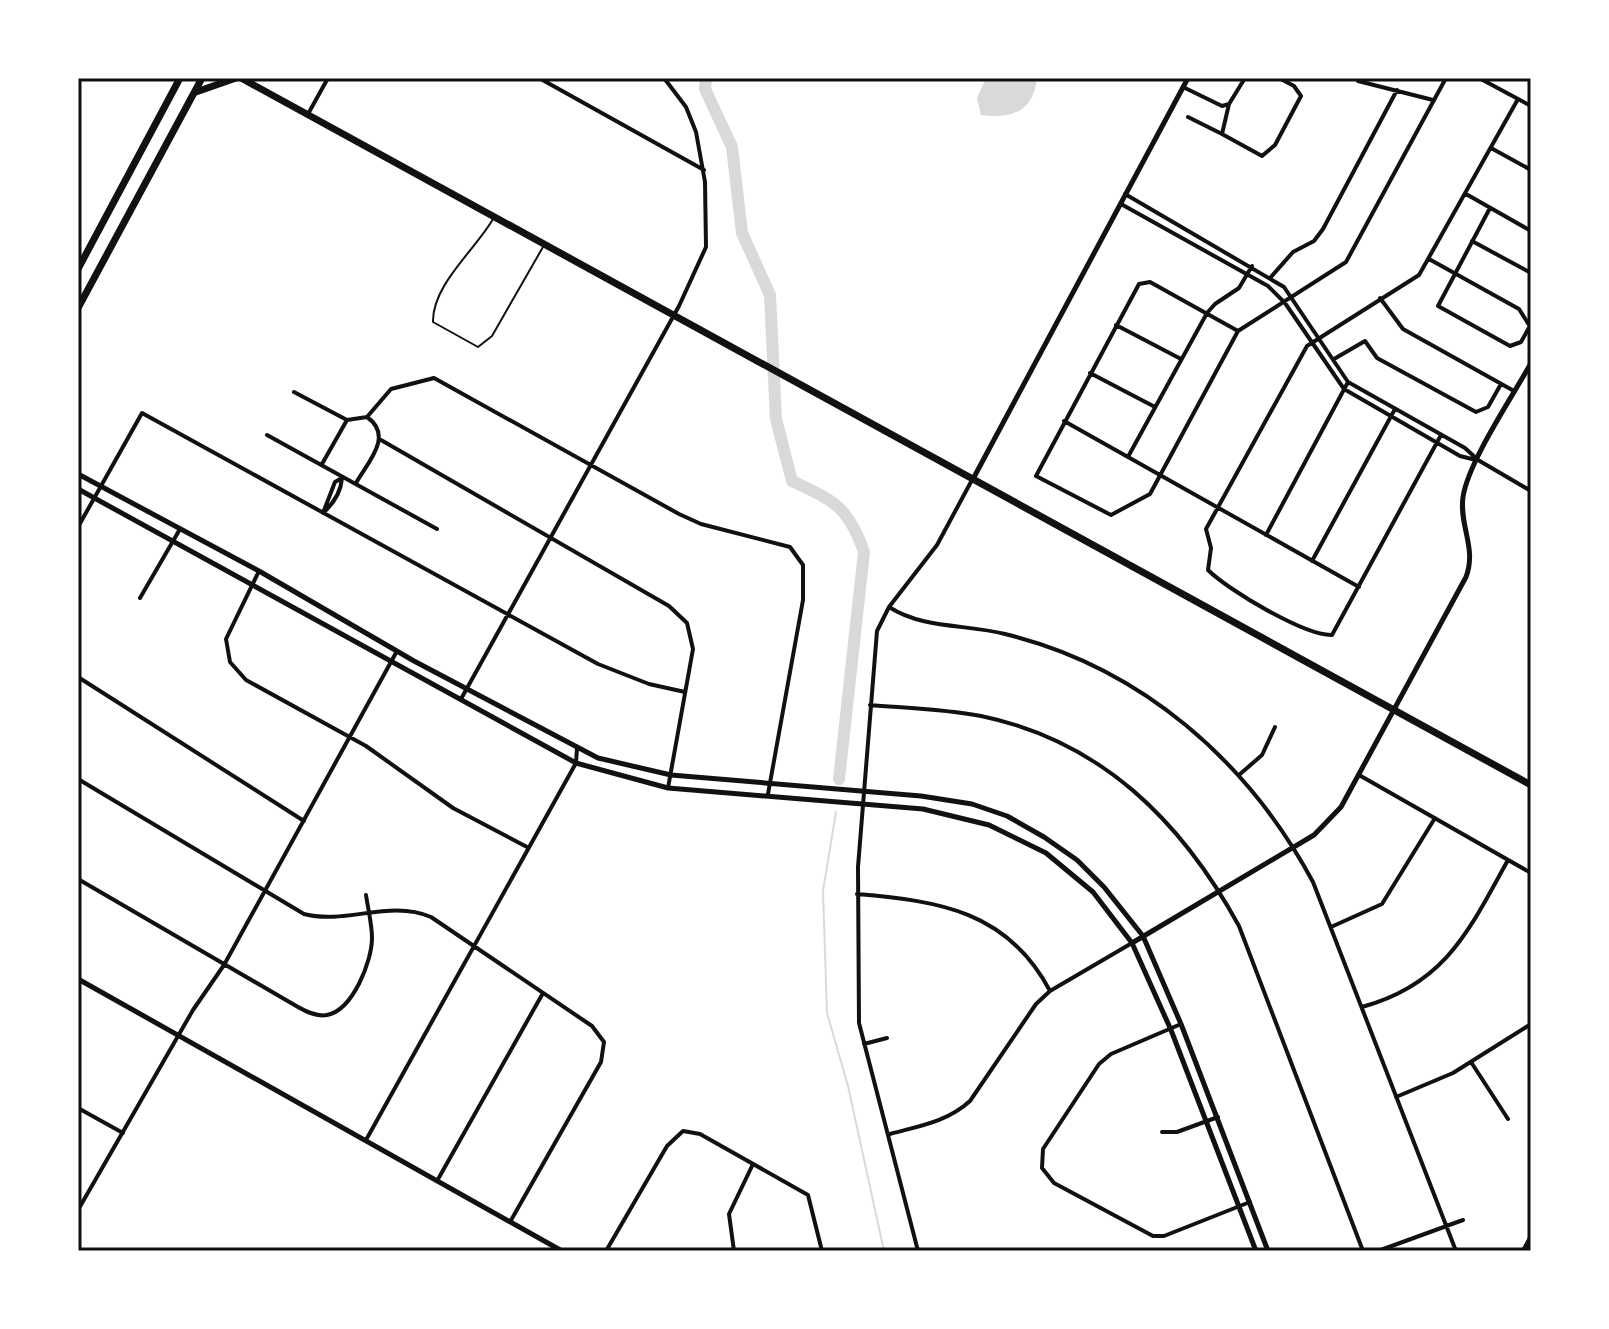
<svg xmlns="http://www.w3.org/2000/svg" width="1609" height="1329" font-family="'Golos Text',sans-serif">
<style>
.water{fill:#d9d9d9}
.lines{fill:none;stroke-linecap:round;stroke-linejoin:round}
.stream{stroke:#d9d9d9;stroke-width:2}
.river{stroke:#d9d9d9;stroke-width:12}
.service{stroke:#111;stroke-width:2}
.minor{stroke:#111;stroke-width:4}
.tertiary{stroke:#111;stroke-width:5}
.secondary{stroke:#111;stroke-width:6}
.primary{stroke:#111;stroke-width:7}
.trunk{stroke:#111;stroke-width:7}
.neatline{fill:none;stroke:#111;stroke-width:3}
</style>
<rect width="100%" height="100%" fill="#fff"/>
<!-- water -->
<path class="water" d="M986,78H1037C1033,112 1012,119 981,115L977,98Z"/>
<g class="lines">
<!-- stream -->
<path class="stream" d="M836,812L823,891L827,1013L848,1086L884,1251"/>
<!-- river -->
<path class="river" d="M706,78L705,89L732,147L742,233L770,295L776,419L792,481C834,501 848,506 864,552L839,779"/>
<!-- service -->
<path class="service" d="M493,219C476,249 432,285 433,322L478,347L492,336L543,247"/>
<!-- minor -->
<path class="minor" d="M539,78L704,170
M1479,78L1531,106
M1358,81L1433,100
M1183,87L1222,106L1229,104L1245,78
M1229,104L1222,134L1262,156L1275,145L1301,96L1294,86L1279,78
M308,114L328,78
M1188,117L1222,134
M1491,148L1531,170
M1125,194L1284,287L1348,382L1465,448L1478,460L1531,491
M1466,194L1531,231
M1121,204L1268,286L1285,303L1344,389L1460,456L1476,460
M1490,208L1438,306L1510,346L1521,342L1531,324
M1472,241L1531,273
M1429,259L1519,309L1531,328
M1271,277L1293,252L1314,241L1323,229L1397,90
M1380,298L1403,329L1514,391
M1116,325L1181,359
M1238,331L1150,282L1139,284L1036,476L1111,515L1150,494L1238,331L1346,262L1446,78
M1334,359L1365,341L1377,358L1476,412L1488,407L1501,384
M1090,373L1155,407
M294,392L347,420
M1064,421L1359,587
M267,435L437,529
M1441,435L1332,635C1305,636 1228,590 1208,570L1211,548L1206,529L1307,346L1419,275L1518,99
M381,440L669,606L687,623L693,649L668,788
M1129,455L1207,313L1215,304L1239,288L1252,266
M322,464L347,420L367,417L391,389L434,378L679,514L701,524L790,547L803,565V600L768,794
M342,478C341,492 333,504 323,513L335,482Z
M356,483C368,462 394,436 367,417
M78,527L142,413L598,664L649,684L685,692
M1266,535L1348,382
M1312,561L1395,409
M259,571L226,639L230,662L246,680L366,746L453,808L527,847
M140,598L180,529
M889,607C923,629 966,624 1005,634C1141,667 1248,761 1313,882L1456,1251
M78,677L304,821
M461,699L679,306L706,247L705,182L696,132L686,107L664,78
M870,705C907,708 944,709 981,716C1102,741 1182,822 1239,926L1363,1251
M1239,775L1262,755L1275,727
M1359,775L1531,873
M78,779L304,914C347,925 389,899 431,917L592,1026L604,1042L601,1062L510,1222
M78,879L298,1007C307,1012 317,1017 327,1015C353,1010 372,961 372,938C372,924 368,909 366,895
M857,894C939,901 1008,911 1050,991
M1331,927L1382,904L1435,818
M1362,1007C1446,984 1469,930 1508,860
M1181,1024L1111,1054L1099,1064L1043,1149L1042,1168L1054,1183L1153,1236H1164L1250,1202
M864,1044L887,1038
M1471,1062L1508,1119
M1396,1097L1453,1073L1531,1024
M78,1108L123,1133
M1162,1132H1177L1218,1117
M890,1134C919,1126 947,1122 970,1101L1036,1004L1050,991L1132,943
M366,1140L576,763L577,748
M437,1181L543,993
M78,1210L193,1010L224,965L397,651
M606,1251L667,1146L683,1131L700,1134L808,1195L822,1251
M734,1251L729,1214L753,1164
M918,1251L859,1023L858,867L877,631L889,607L937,545L972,480
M1378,1251L1463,1220"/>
<!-- tertiary -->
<path class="tertiary" d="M78,474L259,571L414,661L598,758L671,775L921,796L972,804L1007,816L1044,837L1077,860L1104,887L1143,936L1181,1024L1268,1251
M973,479L1188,78
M78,489L576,763L668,788L923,809L989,825L1046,853L1093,892L1132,943L1171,1030L1256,1251
M1132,943L1314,835L1341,807L1466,577C1477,548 1459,526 1463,497C1468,462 1513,396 1531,363
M78,979L562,1251"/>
<!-- secondary -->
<path class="secondary" d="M1524,1251L1531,1238"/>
<!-- primary -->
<path class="primary" d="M241,78L1531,785"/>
<!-- trunk -->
<path class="trunk" d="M196,92L236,78
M78,269L180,78
M78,308L202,78"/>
</g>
<!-- border -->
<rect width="1609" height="1329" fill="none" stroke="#ffffff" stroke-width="160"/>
<rect x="80" y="80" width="1449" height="1169" class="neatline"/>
</svg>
